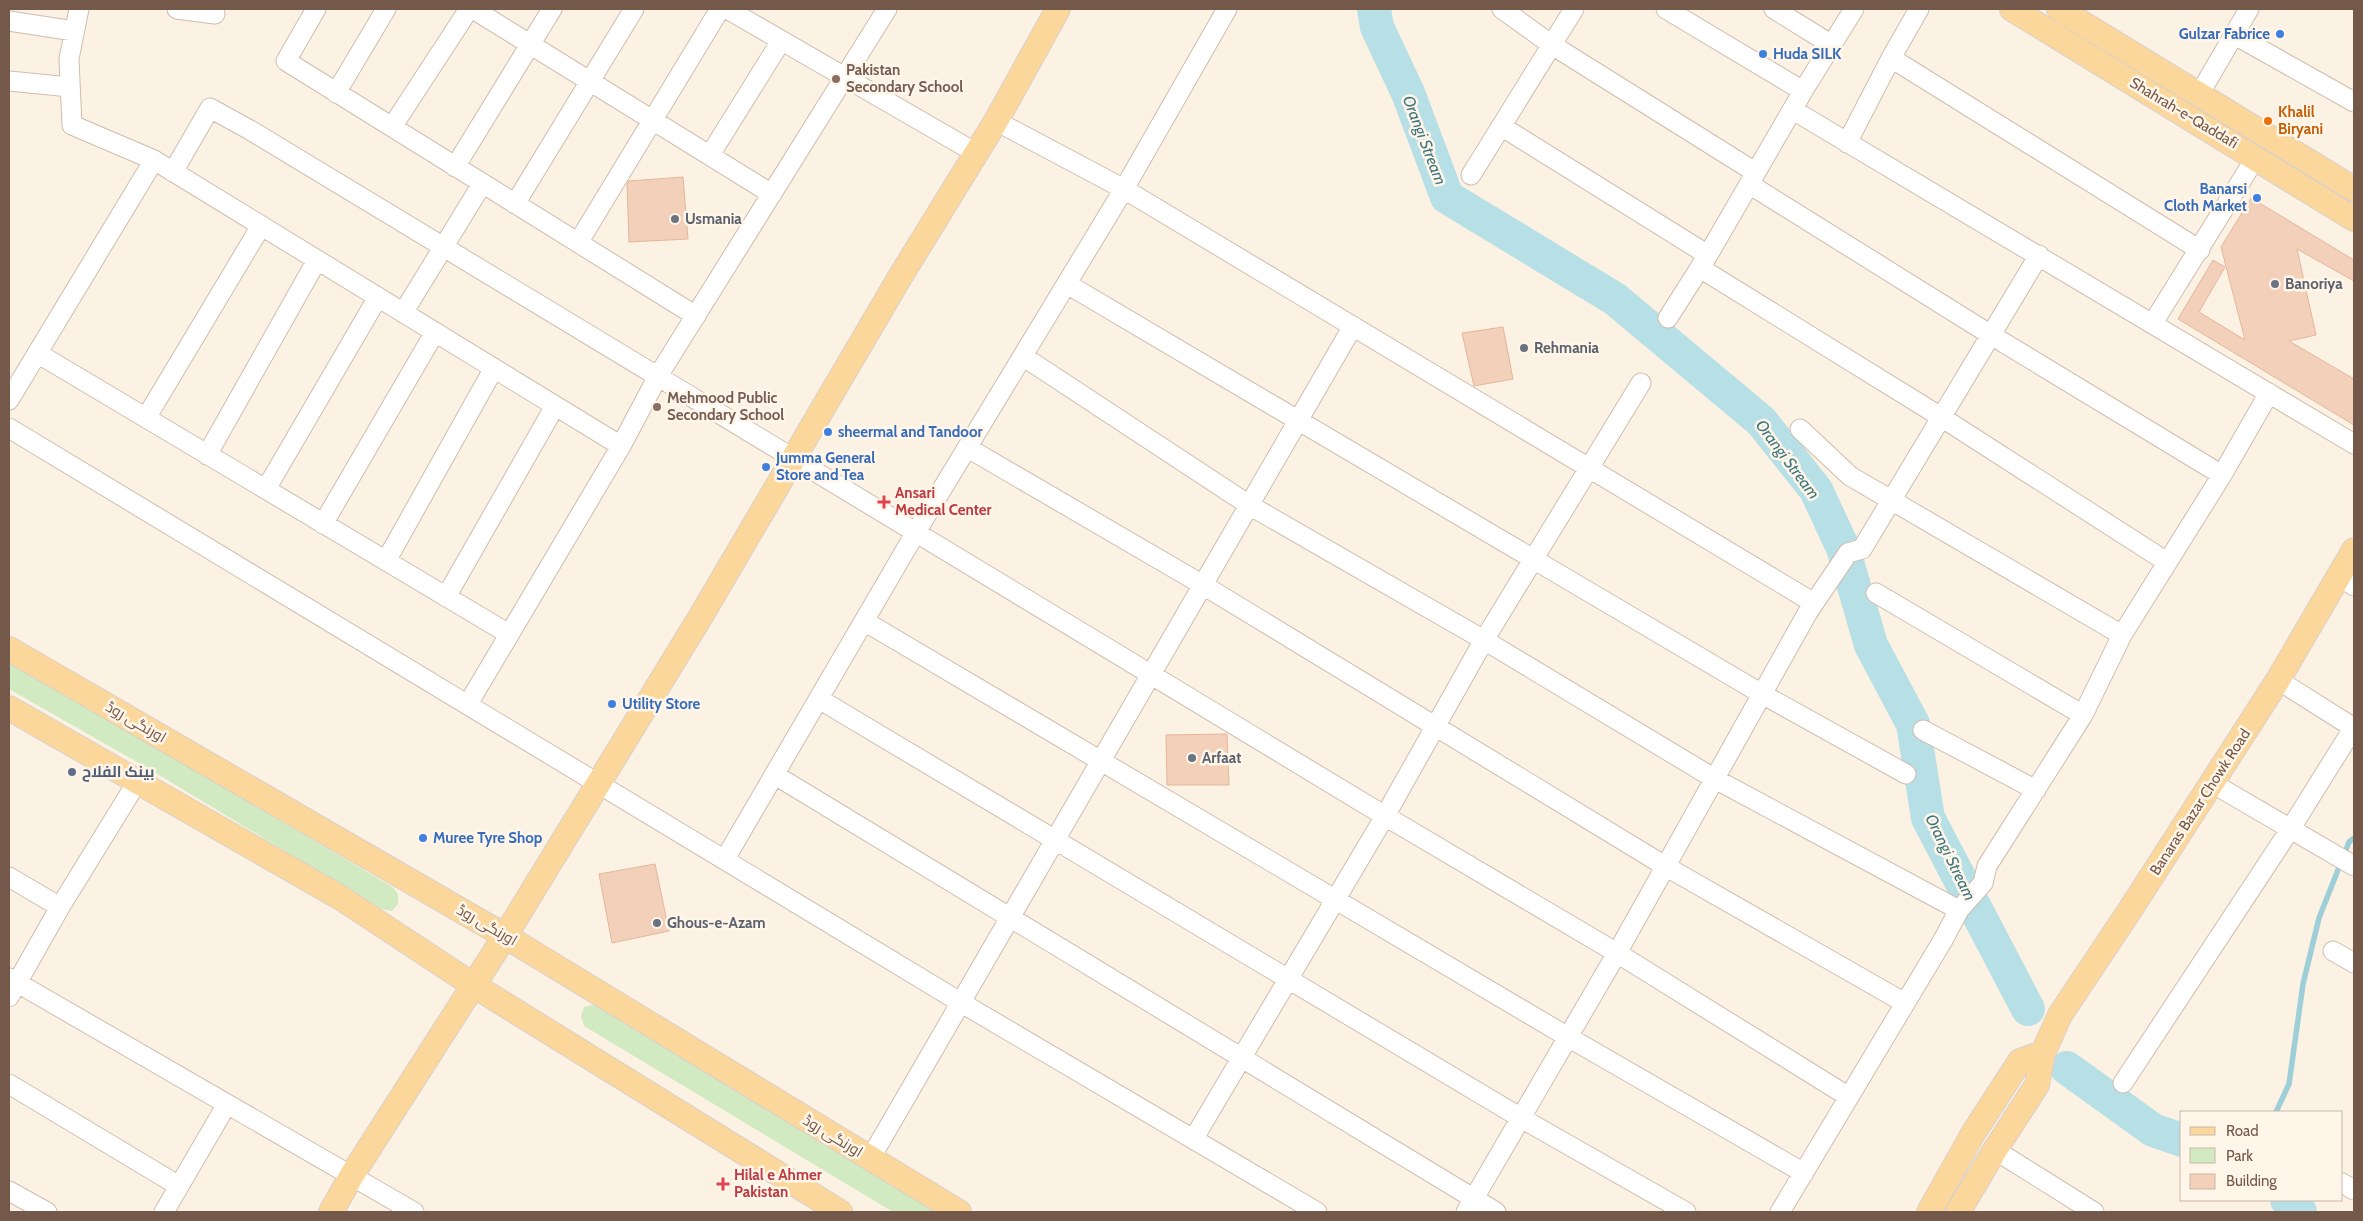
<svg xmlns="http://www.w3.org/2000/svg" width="2363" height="1221" font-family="Cabin,Cairo,sans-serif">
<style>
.green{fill:#d2eac1}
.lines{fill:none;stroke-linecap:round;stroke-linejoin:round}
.stream{stroke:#9ecfd8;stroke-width:5.5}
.river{stroke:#b7dfe6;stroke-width:34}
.building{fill:#f2d0ba;stroke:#e5b69b}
.minor-casing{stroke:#d0bcad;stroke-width:21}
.major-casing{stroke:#d8d0cc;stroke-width:26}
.minor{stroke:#fff;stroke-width:19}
.major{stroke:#fcd79b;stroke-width:24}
.shop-dot{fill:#3f7fe0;stroke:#fff6e9;stroke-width:2}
.education-dot{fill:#8d6e63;stroke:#fff6e9;stroke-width:2}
.food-dot{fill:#e8710a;stroke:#fff6e9;stroke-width:2}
.worship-dot{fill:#6b7280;stroke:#fff6e9;stroke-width:2}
.health-dot{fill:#e0444e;stroke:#fff6e9;stroke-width:2}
.service-dot{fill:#5c6f8a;stroke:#fff6e9;stroke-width:2}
.labels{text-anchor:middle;stroke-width:5;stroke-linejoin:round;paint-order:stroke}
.shop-label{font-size:15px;font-weight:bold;fill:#366cbe;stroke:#fff6e9;text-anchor:start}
.education-label{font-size:15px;font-weight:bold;fill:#785e54;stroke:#fff6e9;text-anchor:start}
.food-label{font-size:15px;font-weight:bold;fill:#c56008;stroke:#fff6e9;text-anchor:start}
.street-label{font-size:15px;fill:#745849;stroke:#fff6e9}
.worship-label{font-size:15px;font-weight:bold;fill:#5b616d;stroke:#fff6e9;text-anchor:start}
.health-label{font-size:15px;font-weight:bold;fill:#be3a42;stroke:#fff6e9;text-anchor:start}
.service-label{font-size:15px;font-weight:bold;fill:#4e5e75;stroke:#fff6e9;text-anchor:start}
.water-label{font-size:16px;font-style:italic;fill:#3f7781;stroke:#fff6e9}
</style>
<rect width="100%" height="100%" fill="#fcf2e3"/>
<!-- green -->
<path class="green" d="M9,660L394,888L398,895V904L392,911L381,909L144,766L9,689Z
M592,1005L601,1007L942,1212H893L584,1026L581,1016L584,1007Z"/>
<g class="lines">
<!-- stream -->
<path class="stream" d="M2276,1112L2289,1084L2303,984L2319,918L2349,842L2354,838"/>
<!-- river -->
<path class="river" d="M1374,9L1377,27L1408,93L1447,197L1615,299L1761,421L1816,490L1843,548L1871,645L1913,724L1928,818L2028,1009
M2067,1068L2153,1130L2182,1140
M2287,1200L2300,1212"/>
</g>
<!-- building -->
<path class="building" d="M683,177L688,239L629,242L627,184L629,181Z
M2251,198L2354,260V281L2297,249L2316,335L2289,341L2354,379V425L2178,319L2213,260L2225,267L2199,312L2245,340L2221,247Z
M1503,327L1513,379L1474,386L1462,333Z
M1227,734L1229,785H1167L1166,735Z
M655,864L669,931L612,943L599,874Z"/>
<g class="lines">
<!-- minor casing -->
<g class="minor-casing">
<path id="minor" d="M79,9L69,59L72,125L154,160L621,446
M177,9L215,14
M316,9L286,61L696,316
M473,9L772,194
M727,9L976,153
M1502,9L1552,45L1755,172
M1666,9L1803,91
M1774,9L1832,45
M9,21L74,31
M2233,34L2354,102
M1891,58L2200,250
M9,81L70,87
M336,93L386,9
M2200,93L2249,9
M1793,110L2354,444
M996,121L1124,189L1814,603
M1501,126L1708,255
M392,127L469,9
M1847,143L1891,58L1919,9
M710,155L781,41
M455,167L552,9
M173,172L210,108L250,130L1385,816L1617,953L1849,1097
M1471,175L1574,9
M1749,184L1991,335L2222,475
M515,204L634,9
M578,243L720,9
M1700,268L1941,417L2167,562
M1067,284L1762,694L1906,774
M403,313L482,184
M1668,318L1708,255L1803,91L1854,9
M2153,323L2256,157
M37,353L509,634
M1024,357L1249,505L1484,640L1715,779L1959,910
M9,400L154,160
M146,418L261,226
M9,428L960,1002L1317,1212
M1800,429L1850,476L2122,635
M968,448L1203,585L1665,866L1905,1003
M207,455L317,260
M266,489L378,297
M323,524L435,332
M386,561L494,368
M2339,576L2354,586
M1876,593L2083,715
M446,597L555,406
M864,621L1568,1037L1804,1173
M2278,680L2354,728
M819,699L1521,1118L1686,1212
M468,704L621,446L658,376L887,9
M1923,730L2036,790
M775,775L1496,1212
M2212,783L2354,866
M725,859L916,532L1124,189L1227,9
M9,877L60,907
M2333,951L2354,963
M9,978L414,1212
M9,997L60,907L137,782
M2123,1083L2291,828L2354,727
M9,1084L179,1186
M1194,1138L1385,816L1484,640L1641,383
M1995,1150L2094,1212
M870,1159L1353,326
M2342,1183L2354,1190
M9,1191L47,1212
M164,1212L227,1104
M1466,1212L1617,953L1808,612L1848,553L1862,549L2039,255
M1780,1212L1943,940L1959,910L1983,883L1987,866L2083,715L2122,635L2222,475L2269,393"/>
</g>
<!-- major casing -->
<g class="major-casing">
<path id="major" d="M2012,9L2354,219
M2059,9L2354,189
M9,649L505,936L959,1212
M9,708L341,898L473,985L840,1212
M331,1212L352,1175L505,936L701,616L900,277L996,121L1058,9
M1929,1212L1974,1132L2020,1061L2043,1053
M1958,1212L1995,1150L2037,1085L2043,1053L2060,1015L2130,910L2278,680L2354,550"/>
</g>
<!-- minor -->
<use href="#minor" class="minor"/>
<!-- major -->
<use href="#major" class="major"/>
</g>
<!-- markers -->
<g class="shop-dot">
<circle cx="2280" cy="34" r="5"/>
<circle cx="1763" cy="54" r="5"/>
<circle cx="2257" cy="198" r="5"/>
<circle cx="828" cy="432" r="5"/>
<circle cx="766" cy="467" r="5"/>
<circle cx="612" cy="704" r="5"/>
<circle cx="423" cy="838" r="5"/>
</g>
<g class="education-dot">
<circle cx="836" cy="79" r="5"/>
<circle cx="657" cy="407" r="5"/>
</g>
<circle class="food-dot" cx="2268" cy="121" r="5"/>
<g class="worship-dot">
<circle cx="675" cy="219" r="5"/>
<circle cx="2275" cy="284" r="5"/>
<circle cx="1524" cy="348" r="5"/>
<circle cx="1192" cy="758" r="5"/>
<circle cx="657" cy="923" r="5"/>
</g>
<g class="health-dot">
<path d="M881.5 494.5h5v5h5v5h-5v5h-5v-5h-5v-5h5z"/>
<path d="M720.5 1176.5h5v5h5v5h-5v5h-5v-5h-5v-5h5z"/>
</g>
<circle class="service-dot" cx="72" cy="772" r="5"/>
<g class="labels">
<!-- shop labels -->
<g class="shop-label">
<text x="2270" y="39" text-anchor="end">Gulzar Fabrice</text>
<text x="1773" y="59">Huda SILK</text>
<text x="2247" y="194" text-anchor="end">Banarsi<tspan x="2247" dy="17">Cloth Market</tspan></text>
<text x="838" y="437">sheermal and Tandoor</text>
<text x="776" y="463">Jumma General<tspan x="776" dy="17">Store and Tea</tspan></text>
<text x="622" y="709">Utility Store</text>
<text x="433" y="843">Muree Tyre Shop</text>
</g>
<!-- education labels -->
<g class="education-label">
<text x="846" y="75">Pakistan<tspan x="846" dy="17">Secondary School</tspan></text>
<text x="667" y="403">Mehmood Public<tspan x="667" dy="17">Secondary School</tspan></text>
</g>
<!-- food labels -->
<g class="food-label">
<text x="2278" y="117">Khalil<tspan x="2278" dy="17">Biryani</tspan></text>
</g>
<!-- street labels -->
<g class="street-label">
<text transform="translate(2184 113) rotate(31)" y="5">Shahrah-e-Qaddafi</text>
<text transform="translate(136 722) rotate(30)" y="5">اورنگی روڈ</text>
<text transform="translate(2200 802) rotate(-57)" y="5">Banaras Bazar Chowk Road</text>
<text transform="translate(487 925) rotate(30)" y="5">اورنگی روڈ</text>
<text transform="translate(833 1136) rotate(31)" y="5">اورنگی روڈ</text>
</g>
<!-- worship labels -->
<g class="worship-label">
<text x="685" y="224">Usmania</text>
<text x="2285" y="289">Banoriya</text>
<text x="1534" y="353">Rehmania</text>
<text x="1202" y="763">Arfaat</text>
<text x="667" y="928">Ghous-e-Azam</text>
</g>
<!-- health labels -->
<g class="health-label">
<text x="895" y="498">Ansari<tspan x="895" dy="17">Medical Center</tspan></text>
<text x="734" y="1180">Hilal e Ahmer<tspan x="734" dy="17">Pakistan</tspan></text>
</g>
<!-- service labels -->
<g class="service-label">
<text x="82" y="777">بینک الفلاح</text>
</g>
<!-- water labels -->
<g class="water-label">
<text transform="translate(1425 140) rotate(69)" y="6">Orangi Stream</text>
<text transform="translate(1788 459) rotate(53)" y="6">Orangi Stream</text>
<text transform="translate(1951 857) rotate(64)" y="6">Orangi Stream</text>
</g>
</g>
<!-- border -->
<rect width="2363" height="1221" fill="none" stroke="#745849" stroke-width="20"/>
<!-- legend -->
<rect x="2180" y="1111" width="162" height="90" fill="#fff6e9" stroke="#c7b7a9"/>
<rect x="2190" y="1127" width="25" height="8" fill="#fcd79b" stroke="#c7b7a9"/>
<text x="2226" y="1136" font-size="15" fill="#745849">Road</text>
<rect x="2190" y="1148" width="25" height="15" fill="#d2eac1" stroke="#c7b7a9"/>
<text x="2226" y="1161" font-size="15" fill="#745849">Park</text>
<rect x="2190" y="1174" width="25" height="15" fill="#f2d0ba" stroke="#c7b7a9"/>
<text x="2226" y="1186" font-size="15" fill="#745849">Building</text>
</svg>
